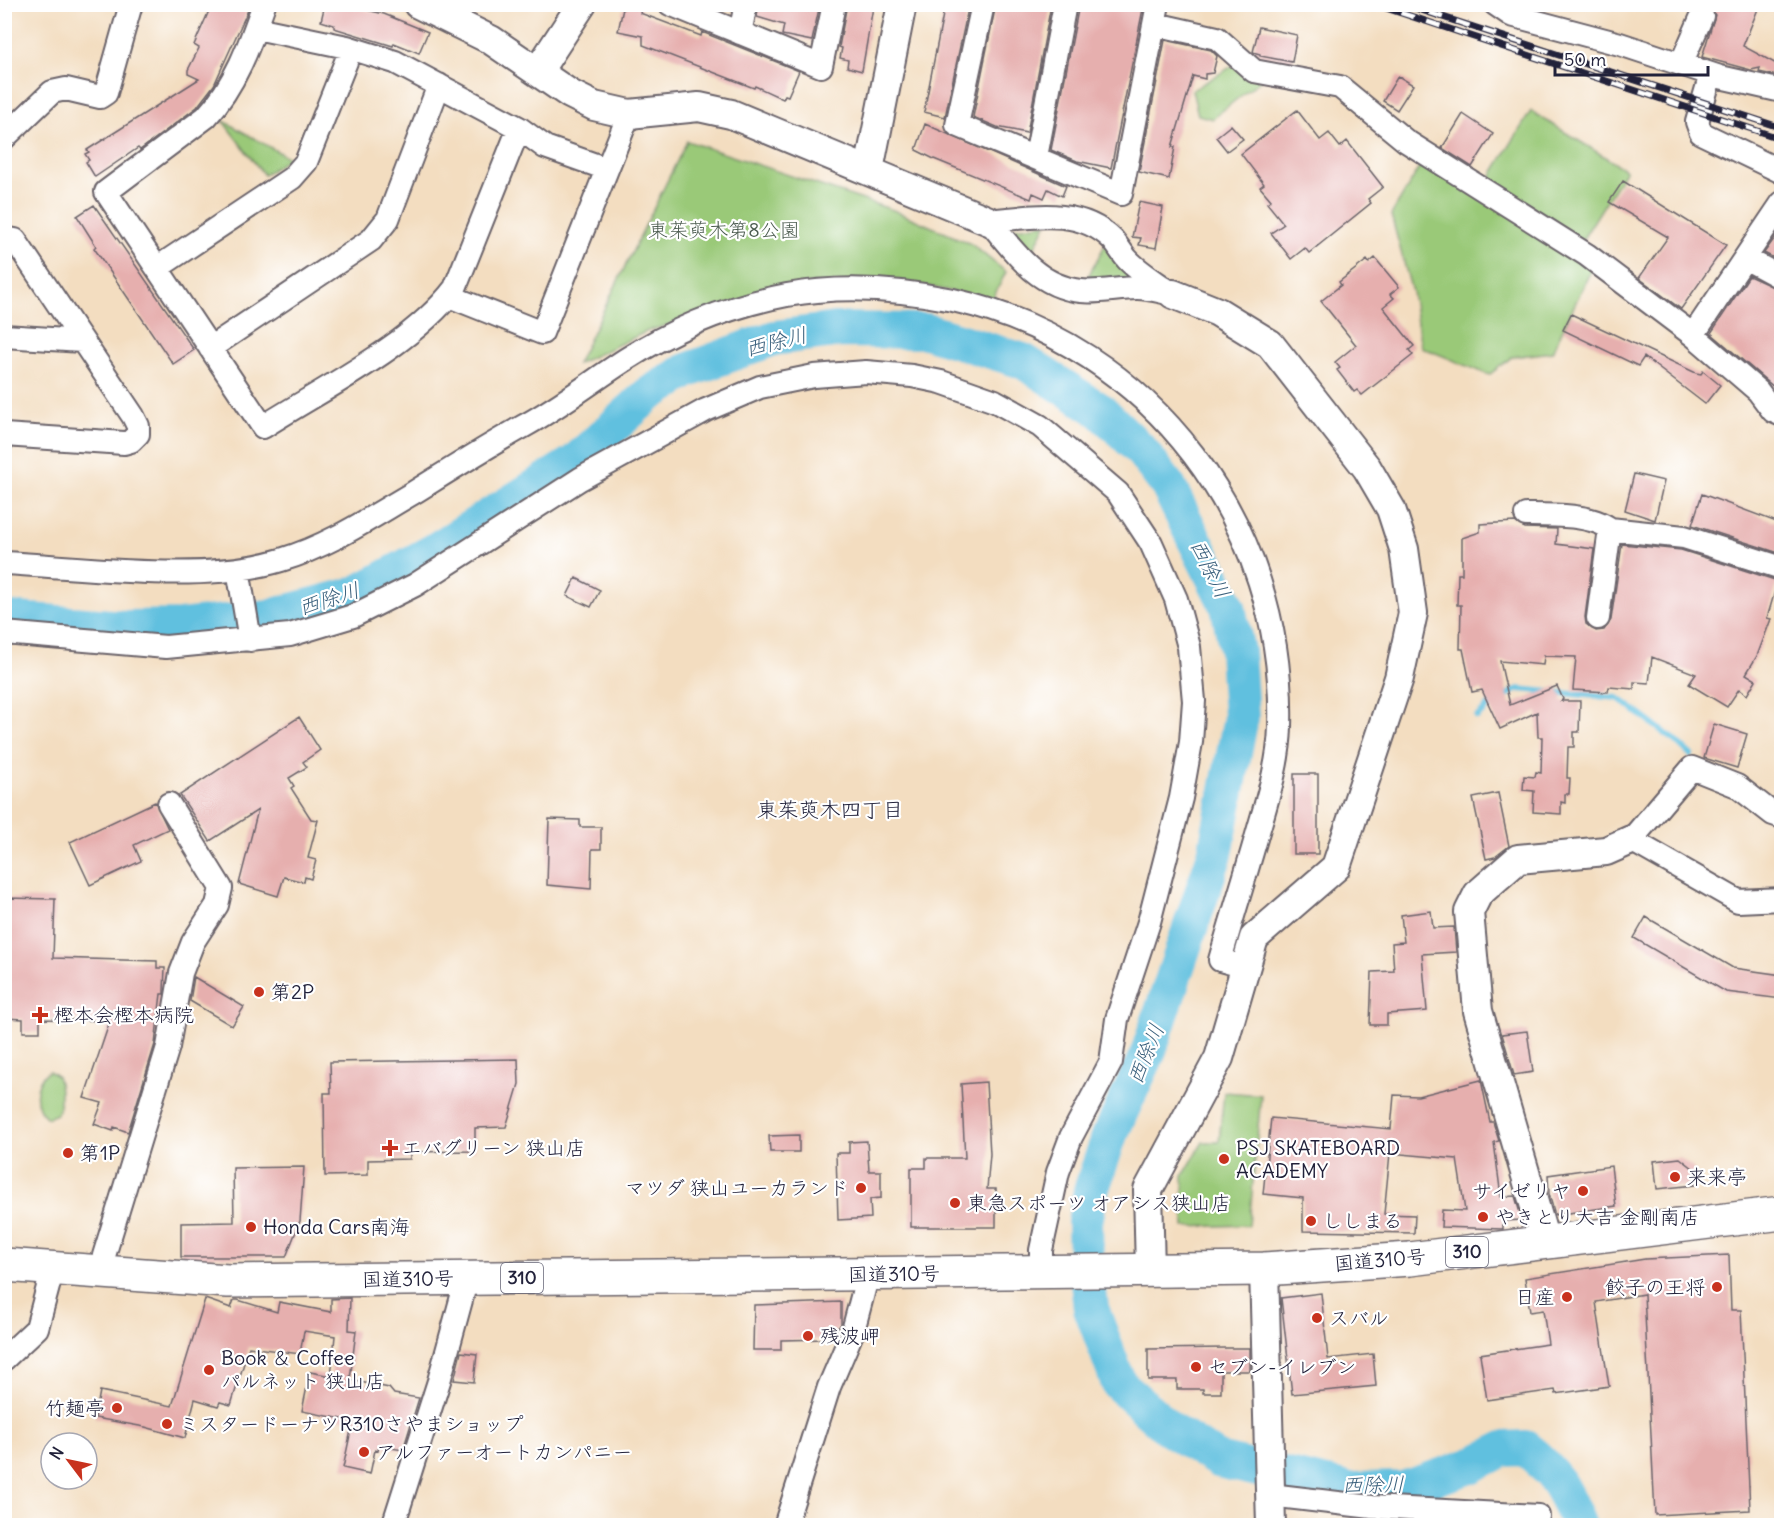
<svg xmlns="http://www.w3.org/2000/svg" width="1786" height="1530" font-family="Delius,'Klee One',sans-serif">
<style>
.green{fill:#9ac978;stroke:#5e765a;stroke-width:1.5}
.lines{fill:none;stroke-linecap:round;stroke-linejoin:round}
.stream{stroke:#60c0df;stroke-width:6}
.river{stroke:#60c0df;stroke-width:36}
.building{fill:#e6afae}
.minor-casing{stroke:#6b636a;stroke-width:26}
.tertiary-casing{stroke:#6b636a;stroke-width:32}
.trunk-casing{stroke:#6b636a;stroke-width:36}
.minor{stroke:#fff;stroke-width:22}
.tertiary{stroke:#fff;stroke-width:28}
.trunk{stroke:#fff;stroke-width:33}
.rail-casing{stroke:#22223b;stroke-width:7}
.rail{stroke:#fff;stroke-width:4.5;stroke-dasharray:14;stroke-linecap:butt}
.poi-dot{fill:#c8321e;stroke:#fff;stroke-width:2}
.labels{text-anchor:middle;stroke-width:4.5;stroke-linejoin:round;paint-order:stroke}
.shield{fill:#fff;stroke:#646476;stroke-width:1.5}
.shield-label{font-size:18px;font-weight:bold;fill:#22223b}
.park-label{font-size:20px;fill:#4c5c50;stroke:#fff}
.poi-label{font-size:20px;fill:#22223b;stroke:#fff;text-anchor:start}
.street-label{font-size:20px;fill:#22223b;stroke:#fff}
.water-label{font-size:21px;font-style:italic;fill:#3b617d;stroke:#fff}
.neighbourhood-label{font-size:21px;fill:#22223b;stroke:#fff}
</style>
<rect width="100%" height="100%" fill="#fff"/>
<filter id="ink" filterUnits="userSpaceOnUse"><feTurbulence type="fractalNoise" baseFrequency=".0167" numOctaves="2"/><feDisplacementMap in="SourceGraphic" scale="12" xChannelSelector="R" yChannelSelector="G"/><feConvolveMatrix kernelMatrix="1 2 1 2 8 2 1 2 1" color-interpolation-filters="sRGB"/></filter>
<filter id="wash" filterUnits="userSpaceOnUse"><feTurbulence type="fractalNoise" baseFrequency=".008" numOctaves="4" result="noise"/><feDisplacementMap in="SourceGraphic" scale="24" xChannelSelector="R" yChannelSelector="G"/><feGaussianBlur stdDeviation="1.35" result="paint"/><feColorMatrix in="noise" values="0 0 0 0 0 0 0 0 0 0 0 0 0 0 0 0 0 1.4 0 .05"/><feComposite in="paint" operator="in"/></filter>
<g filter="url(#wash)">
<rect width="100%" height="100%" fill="#f3ddc0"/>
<!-- green -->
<path class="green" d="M1234,65L1262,79L1212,119L1198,115L1192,90Z
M1531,111L1626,170L1581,242L1487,183Z
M222,120L289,158L264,175Z
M687,141L893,210L971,244L1006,272L992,300L892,279L797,285L648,331L577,364Z
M1425,158L1594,264L1552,352L1512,357L1489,375L1421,347L1412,292L1391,215Z
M1047,223L1031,254L1014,235L1015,228Z
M1106,243L1131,270L1129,279L1084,284Z
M49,1071L57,1076C61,1087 61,1103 57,1114L48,1118C32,1109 33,1080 49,1071Z
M1224,1092L1261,1095L1249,1225L1184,1227L1183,1176L1203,1142H1219Z"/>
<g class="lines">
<!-- stream -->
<path class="stream" d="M1477,717L1491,704L1518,689L1618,698L1678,743L1691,755"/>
<!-- river -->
<path class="river" d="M4,619L125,628L180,627L270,617L356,594L434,551L575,462L648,395L686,371L774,338L835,330L926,331L1023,361L1101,411L1140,449L1168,486L1228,607L1237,651L1241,717L1215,854L1148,1053L1109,1137L1091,1191L1085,1222L1086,1266L1091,1308L1119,1384L1167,1427L1218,1460L1349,1490L1403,1489L1470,1466L1504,1449L1525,1448C1555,1471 1565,1492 1579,1526"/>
</g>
<g id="blocks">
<!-- building -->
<path class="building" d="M212,4H234L248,10L214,85L197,107L140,150L138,148L95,177L86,162L89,160L85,154L89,152L87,150L199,79L188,74V70L199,48L194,45Z
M325,4H341L384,14L428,32L419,53L394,43L393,46L334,28V25L321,21Z
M624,4H642L640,13L701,36L702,32L799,71L788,96L785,95L783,99L755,86L754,88L643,45V36L618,31Z
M759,4H820L812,41L782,35L784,25L757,17Z
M847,4L873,7L862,71L847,67L848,60L840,58L842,48L839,47Z
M945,4H969L945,117L924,112Z
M996,4L1051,5L1027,133L997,127L973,117Z
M1091,4H1144L1111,168L1077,161L1051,150L1078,10L1091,7Z
M1709,4H1760L1743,46L1782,67V77L1759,72L1760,68L1751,70L1702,57L1715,15Z
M1259,27L1297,35L1292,62L1260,56V54L1253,52Z
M1165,40L1211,50L1217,56L1213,73L1205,74V79L1193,76L1172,147H1175L1169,179L1139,172Z
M1398,76L1413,85L1397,110L1383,101Z
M1297,110L1320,140L1329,133L1340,147L1347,141L1383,187L1368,199L1371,203L1309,253L1305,248L1291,259L1271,233L1284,224L1267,203L1271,200L1260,187L1264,184L1241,154Z
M1463,114L1493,134L1472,167L1442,148Z
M925,124L1066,186L1062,196L1048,189L1044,198L1033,193L1031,199L934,159L916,150Z
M1231,125L1243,139L1227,151L1216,137Z
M1623,181L1726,245L1681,309L1639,278L1668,237L1609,202Z
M1139,202L1163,207L1156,248L1139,245L1141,238L1132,237Z
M94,205L194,350L173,364L94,248L96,246L77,216Z
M1782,228V262L1764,253Z
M1375,258L1399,287L1390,294L1394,298L1383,307L1414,346L1409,350L1413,355L1362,395L1357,390L1354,392L1337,370L1340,368L1335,362L1356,345L1321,301L1341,285L1339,282L1367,260L1369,263Z
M1749,276L1782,291V394L1711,333Z
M1571,314L1696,373L1701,374L1703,371L1720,385L1705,404L1644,357L1638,366L1563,330Z
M1634,474L1664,481L1655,520L1625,510Z
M1702,494L1782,524V554L1692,525Z
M1515,522L1525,528L1557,529L1556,544L1594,549L1585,617L1586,624L1596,631L1604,630L1611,620L1622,544L1681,550L1778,581L1767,618L1771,619L1757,656L1746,674L1756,680L1747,695L1739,689L1727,707L1689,684L1696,674L1652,657L1649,683L1634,682V689L1609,687L1608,692L1573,690L1576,657L1544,656L1543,665L1500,661L1510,705L1557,686L1563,699L1561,701H1580L1579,732H1574V747H1568L1567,778H1570L1569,794H1565V803L1561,802V814L1533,812L1534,791L1523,790L1524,776L1535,777L1536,772L1541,773L1542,737H1538L1537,712L1500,729L1482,690L1472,692L1463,649H1460L1461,605H1457L1458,574H1462V538L1480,532V524Z
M576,578L600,590L591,607L567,596Z
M299,717L320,750L303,762L307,767L289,778L294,786L291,788L311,819L318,820L308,858L316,860L311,879L305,877L304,882L284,877L278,896L239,884L258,810L210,841L180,795Z
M1714,724L1747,734L1737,768L1704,758Z
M1294,774H1318V854H1294Z
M1498,793L1509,846L1495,857L1486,859L1473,798Z
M155,802L168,829L134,845L141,861L90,885L70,842Z
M549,819L580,820V827H601V849H592L591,889L547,885Z
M4,898L55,899L53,958L157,961V968H165L164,990V994H161L155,1044L128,1132L114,1127L113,1131L94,1124L102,1103L84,1098L110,1021L40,1019V1032H23V1019L4,1018Z
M1431,911L1433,928L1454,927L1456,952L1422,954L1427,1011L1387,1014V1025H1370L1372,972L1394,971L1392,943L1404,942L1401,915Z
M1646,917L1733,968L1782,975V999L1726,992L1634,938Z
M194,977L244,1007L232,1026L190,1001Z
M1527,1031L1533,1072L1514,1075L1502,1034Z
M518,1059L519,1084L506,1127L475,1128V1151L410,1152V1159L368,1160V1175L325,1176L324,1093H331L330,1062Z
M1481,1080L1490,1122H1493L1499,1141L1494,1142L1501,1197L1515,1196L1522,1220L1503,1221V1229L1441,1227L1442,1210L1465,1211L1457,1159L1390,1153L1384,1214L1415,1215L1414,1233L1303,1231V1198L1263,1194L1271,1118L1391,1129L1394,1095L1418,1096Z
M986,1082L990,1154L987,1189H996V1227H911V1168H926V1158H965L961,1084Z
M799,1135V1152H770L769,1136Z
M867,1141L869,1171H881V1198L870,1199L871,1218L838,1220L836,1153H849V1142Z
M1680,1158L1694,1169L1695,1185L1657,1189L1654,1161Z
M1611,1166L1616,1206L1555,1215L1549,1194L1548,1175Z
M304,1167L300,1221L286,1257H181V1223L234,1222L233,1168Z
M1729,1255L1731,1310H1741L1750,1510L1655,1515L1644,1294L1596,1302L1609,1386L1556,1394L1555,1390L1487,1400L1480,1354L1548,1344L1543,1310L1530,1312L1525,1278L1645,1259Z
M1321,1293L1328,1359L1373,1354L1376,1386L1292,1394L1281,1298Z
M350,1298L349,1330L356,1331L350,1380L389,1388L394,1394L419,1398L403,1450L379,1446L378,1451L375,1450L370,1474L343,1468L353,1421L302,1411L310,1372L331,1376L335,1336L304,1331L300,1354L249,1347L231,1405L220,1402L218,1406L195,1399L185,1438L145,1427L95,1418L100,1391L172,1406L205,1299L231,1308L234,1300H238L277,1312L279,1302L331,1312V1299Z
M841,1302V1324L829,1339L781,1340V1350H753L754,1305Z
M1226,1348H1250V1371H1221V1393H1203V1389H1177V1380H1148V1349Z
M461,1352L477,1354L474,1382L454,1380Z"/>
</g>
</g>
<g filter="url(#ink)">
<use href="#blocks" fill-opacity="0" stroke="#6b636a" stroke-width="1.5"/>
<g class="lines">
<!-- minor casing -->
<g class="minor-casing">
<path id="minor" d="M264,4C250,44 235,86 206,117L106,192L263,427C324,388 412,345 455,288L519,128
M670,4L821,66L834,4
M983,4L957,125L1121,194L1158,4
M1495,4L1511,15L1620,44L1720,77L1782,91
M1155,24L1217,38L1254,71L1340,87L1406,141L1587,255L1693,335L1758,391L1773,411L1782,415
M256,28L347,47L395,62L519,128L545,147L607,169
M740,33L746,4
M1681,64L1702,16
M1711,74L1697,122L1701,133L1782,172
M4,138L52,92L66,89L100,97L106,93L131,4
M1036,157L1065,4
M989,221C1014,252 1038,287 1081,291C1099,293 1119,288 1137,288C1149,288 1162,292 1173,294
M989,221C1031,217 1079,206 1113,240C1118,246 1122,253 1127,259C1138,271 1153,280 1167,290
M4,238L15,240L133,416L138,426V434L131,441L124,443L4,435
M1745,258L1782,278
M157,268L292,178L306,162L351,49
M449,296L542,333L629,114
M1693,335L1782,203
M4,336L82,341
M210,348L371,240L388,219L439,85
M1526,515C1549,515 1592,514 1610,529L1684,537L1782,568
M4,563C87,567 203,584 281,560C329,546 370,518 413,493C450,470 486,447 524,426C559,407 591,382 625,360C675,328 729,306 787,295C841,285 899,289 953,300C1152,345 1286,525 1280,727C1279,764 1267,800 1257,835C1245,877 1232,918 1220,960L1245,967
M238,569L250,640
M1598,618L1610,529
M4,633L166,647L290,635L353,616L415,585L580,479L706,410L760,387L814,376L866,372L912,376L941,382L995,401L1040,426L1118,493L1151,543L1176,599L1189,647L1194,701L1191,742L1181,798L1149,922L1117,1019L1111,1062L1071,1137L1058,1172L1041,1250V1271
M1782,817L1773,814L1737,786L1692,768L1631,840L1738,901L1782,899
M99,1272L168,1047L181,973L193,942L217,905L221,888L169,804
M4,1359L37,1328L53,1268
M1270,1495L1372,1507L1538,1516
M393,1526L439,1381L467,1278
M785,1526L829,1387L853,1331L868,1274"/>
</g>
<!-- tertiary casing -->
<g class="tertiary-casing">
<path id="tertiary" d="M418,4L491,40L570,94L594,106L629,114L699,107L731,114L989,221
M538,71L582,4
M869,170L902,4
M1545,1241L1478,1011L1469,912L1478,894L1518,859L1606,851L1631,840
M1264,1269L1271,1526
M1150,1271L1148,1190L1219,1058L1254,938L1336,867L1399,678L1413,613L1404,549L1391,509L1367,468L1270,344L1218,312L1173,294"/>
</g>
<!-- trunk casing -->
<g class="trunk-casing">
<path id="trunk" d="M4,1265L228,1281L1264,1269L1410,1259L1782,1213"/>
</g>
<!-- minor -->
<use href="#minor" class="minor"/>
<!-- tertiary -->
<use href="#tertiary" class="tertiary"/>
<!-- trunk -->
<use href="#trunk" class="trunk"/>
<!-- rail casing -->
<g class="rail-casing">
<path id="rail" d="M1374,4L1782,139
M1403,4L1782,128"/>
</g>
<!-- rail -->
<use href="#rail" class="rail"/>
</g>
</g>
<!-- markers -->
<g class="poi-dot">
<circle cx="259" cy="992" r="6"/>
<path d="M37 1006h6v6h6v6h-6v6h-6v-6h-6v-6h6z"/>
<path d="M387 1139h6v6h6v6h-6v6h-6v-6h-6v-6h6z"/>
<circle cx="68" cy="1153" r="6"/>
<circle cx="1224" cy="1159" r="6"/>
<circle cx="1675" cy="1177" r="6"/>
<circle cx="861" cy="1188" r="6"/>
<circle cx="1583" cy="1191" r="6"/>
<circle cx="955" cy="1203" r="6"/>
<circle cx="1483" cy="1217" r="6"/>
<circle cx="1311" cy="1221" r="6"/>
<circle cx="251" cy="1227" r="6"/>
<circle cx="1717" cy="1287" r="6"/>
<circle cx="1567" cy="1297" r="6"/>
<circle cx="1317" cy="1318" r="6"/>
<circle cx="808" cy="1336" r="6"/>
<circle cx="1196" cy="1367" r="6"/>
<circle cx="209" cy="1370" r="6"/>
<circle cx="117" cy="1408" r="6"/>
<circle cx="167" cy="1424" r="6"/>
<circle cx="364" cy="1452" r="6"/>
</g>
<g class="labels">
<!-- shield labels -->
<g class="shield">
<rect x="1446" y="1237" width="42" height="30" rx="4.5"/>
<rect x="501" y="1263" width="42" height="30" rx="4.5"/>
</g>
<g class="shield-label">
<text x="1467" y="1258">310</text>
<text x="522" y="1284">310</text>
</g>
<!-- park labels -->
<g class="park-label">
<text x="724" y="237">東茱萸木第8公園</text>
</g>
<!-- poi labels -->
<g class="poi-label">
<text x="271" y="999">第2P</text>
<text x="54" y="1022">樫本会樫本病院</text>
<text x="402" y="1155">エバグリーン 狭山店</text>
<text x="1236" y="1155">PSJ SKATEBOARD<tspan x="1236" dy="23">ACADEMY</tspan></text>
<text x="80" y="1160">第1P</text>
<text x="1687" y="1184">来来亭</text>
<text x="849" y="1195" text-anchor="end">マツダ 狭山ユーカランド</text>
<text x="1571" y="1198" text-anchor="end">サイゼリヤ</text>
<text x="967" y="1210">東急スポーツ オアシス狭山店</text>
<text x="1495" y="1224">やきとり大吉 金剛南店</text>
<text x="1323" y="1228">ししまる</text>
<text x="263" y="1234">Honda Cars南海</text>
<text x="1705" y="1294" text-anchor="end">餃子の王将</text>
<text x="1555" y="1304" text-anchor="end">日産</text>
<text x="1329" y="1325">スバル</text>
<text x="820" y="1343">残波岬</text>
<text x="221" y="1365">Book ＆ Coffee<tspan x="221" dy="23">パルネット 狭山店</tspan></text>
<text x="1208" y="1374">セブン-イレブン</text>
<text x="105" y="1415" text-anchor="end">竹麺亭</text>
<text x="179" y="1431">ミスタードーナツR310さやまショップ</text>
<text x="376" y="1459">アルファーオートカンパニー</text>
</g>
<!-- street labels -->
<g class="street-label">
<text transform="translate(1380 1260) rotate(-5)" y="7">国道310号</text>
<text transform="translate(894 1274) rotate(-1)" y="7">国道310号</text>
<text transform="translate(408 1279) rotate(-1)" y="7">国道310号</text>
</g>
<!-- water labels -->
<g class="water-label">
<text transform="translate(776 342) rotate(-14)" y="7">西除川</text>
<text transform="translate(1210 569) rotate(63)" y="7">西除川</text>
<text transform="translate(329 599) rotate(-18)" y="7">西除川</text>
<text transform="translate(1146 1054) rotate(-68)" y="7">西除川</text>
<text transform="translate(1373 1485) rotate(-1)" y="7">西除川</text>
</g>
<!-- neighbourhood labels -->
<g class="neighbourhood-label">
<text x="830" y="817">東茱萸木四丁目</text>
</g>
</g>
<!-- margin -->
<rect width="1786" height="1530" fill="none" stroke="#fff" stroke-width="24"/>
<!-- north arrow -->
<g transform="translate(69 1461) rotate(302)"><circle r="28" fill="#ffffff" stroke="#a7a7b1" stroke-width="1.5"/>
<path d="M0-4.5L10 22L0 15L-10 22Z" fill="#c8321e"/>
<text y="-9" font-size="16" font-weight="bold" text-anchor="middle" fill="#22223b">N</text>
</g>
<!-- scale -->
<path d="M1555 66v9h153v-9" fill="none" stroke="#22223b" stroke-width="3"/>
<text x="1564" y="66" font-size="18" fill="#22223b" stroke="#ffffff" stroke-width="4.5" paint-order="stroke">50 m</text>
</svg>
